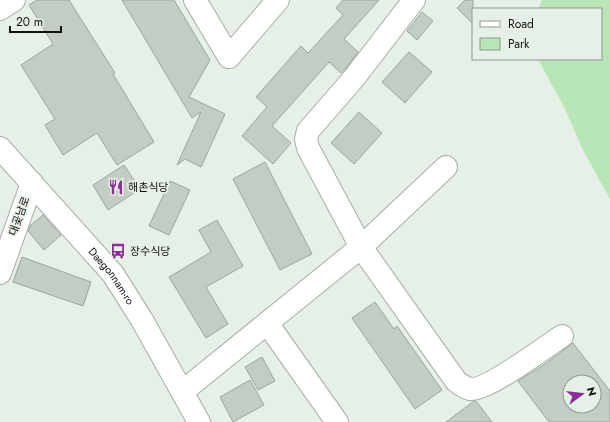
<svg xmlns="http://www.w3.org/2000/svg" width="610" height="422" font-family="Jost,'Noto Sans KR',sans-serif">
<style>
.green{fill:#b9e6b6}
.building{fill:#c4cdc3;stroke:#9ca59b;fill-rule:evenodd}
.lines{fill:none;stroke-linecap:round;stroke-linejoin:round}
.minor-casing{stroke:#a5aea4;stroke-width:24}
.minor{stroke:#fff;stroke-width:22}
.labels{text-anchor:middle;stroke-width:3.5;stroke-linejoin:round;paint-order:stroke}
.poi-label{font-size:11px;fill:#0e110e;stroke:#e7f0e6;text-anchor:start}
.street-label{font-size:11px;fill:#0e110e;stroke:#e7f0e6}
</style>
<rect width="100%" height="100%" fill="#e7f0e6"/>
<!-- green -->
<path class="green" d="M542,0H610V199L583,150L565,109L538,59H601V9H538Z"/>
<!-- building -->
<path class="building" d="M37,0H69L115,73L113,74L154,142L117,165L97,133L63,155L45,125L55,119L21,65L53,44L29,5Z
M122,0H174L210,60L189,97L225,114L201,167L185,159L177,165L201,112L192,118Z
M343,0H379L344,39L358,52L346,68L341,73L329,62L272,126L291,143L273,164L242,136L267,107L256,97L301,46L308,53L343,15L336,8Z
M465,0H473V24L457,8Z
M422,12L433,21L417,40L407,31Z
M409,52L432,72L405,103L382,82Z
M359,112L382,133L354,164L331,143Z
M265,162L312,254L280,270L233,179Z
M124,165L140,189L108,210L93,185Z
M170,181L190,190L169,235L149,226Z
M43,215L61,235L44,250L28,231L30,226Z
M217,220L243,266L206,287L228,324L206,338L169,277L211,252L199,230Z
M22,257L91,282L83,306L13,282Z
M375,302L394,329L397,326L442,390L415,409L352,318Z
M573,343L610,391V422H549L518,381L545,364ZM570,382H594V406H570Z
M262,357L275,381L258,390L245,367Z
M250,380L264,405L233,422L220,397Z
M474,401H476L492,422H446Z"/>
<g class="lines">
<!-- minor casing -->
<g class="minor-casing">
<g id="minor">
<path d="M195,0L229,57L278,0"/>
<path d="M414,0L354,78L308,131L306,139L308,148L361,247L456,381C460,384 465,388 470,389C487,391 545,347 562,336"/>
<path d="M0,9L14,0"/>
<path id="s1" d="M0,148L113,274L142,320L199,422"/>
<path d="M0,273L32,183"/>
<path d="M267,323L337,422"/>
<path d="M182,392L361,247L446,167"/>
</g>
</g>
<!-- minor -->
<use href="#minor" class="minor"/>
</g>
<!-- icons -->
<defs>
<g id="restaurant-bare" transform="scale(1.2)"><path d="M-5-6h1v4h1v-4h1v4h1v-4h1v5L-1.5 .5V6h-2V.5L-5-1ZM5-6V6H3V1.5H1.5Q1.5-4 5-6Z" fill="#8c2e98" stroke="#e7f0e6" stroke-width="2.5" paint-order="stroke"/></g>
<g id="bus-bare" transform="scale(1.2)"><path d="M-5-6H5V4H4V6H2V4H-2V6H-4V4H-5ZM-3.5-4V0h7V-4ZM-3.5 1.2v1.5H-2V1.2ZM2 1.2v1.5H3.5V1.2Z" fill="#8c2e98" stroke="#e7f0e6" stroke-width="2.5" paint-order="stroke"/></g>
</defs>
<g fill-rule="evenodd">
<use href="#restaurant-bare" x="116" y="187"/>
<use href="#bus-bare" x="118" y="251"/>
</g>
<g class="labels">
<!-- poi labels -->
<g class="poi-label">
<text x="128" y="191">해촌식당</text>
<text x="130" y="255">장수식당</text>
</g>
<!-- street labels -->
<g class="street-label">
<text transform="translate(19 216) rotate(-70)" y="4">대곶남로</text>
<text dy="4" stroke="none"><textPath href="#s1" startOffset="170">Daegonnam-ro</textPath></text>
</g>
</g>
<!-- legend -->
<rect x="472" y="8" width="130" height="52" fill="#e7f0e6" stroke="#909790"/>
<rect x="480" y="21" width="20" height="6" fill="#ffffff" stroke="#909790"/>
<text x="508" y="28" font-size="12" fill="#0e110e">Road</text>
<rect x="480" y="38" width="20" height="12" fill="#b9e6b6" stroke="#909790"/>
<text x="508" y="48" font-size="12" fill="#0e110e">Park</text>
<!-- north arrow -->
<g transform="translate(582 394) rotate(75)"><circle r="19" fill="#e7f0e6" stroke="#909790"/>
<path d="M0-3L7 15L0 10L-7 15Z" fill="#8c2e98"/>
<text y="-6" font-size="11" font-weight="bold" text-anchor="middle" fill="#0e110e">N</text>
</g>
<!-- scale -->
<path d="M10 26v6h51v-6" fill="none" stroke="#0e110e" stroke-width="2"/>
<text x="16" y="26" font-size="12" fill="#0e110e" stroke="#e7f0e6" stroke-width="3" paint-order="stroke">20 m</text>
</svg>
